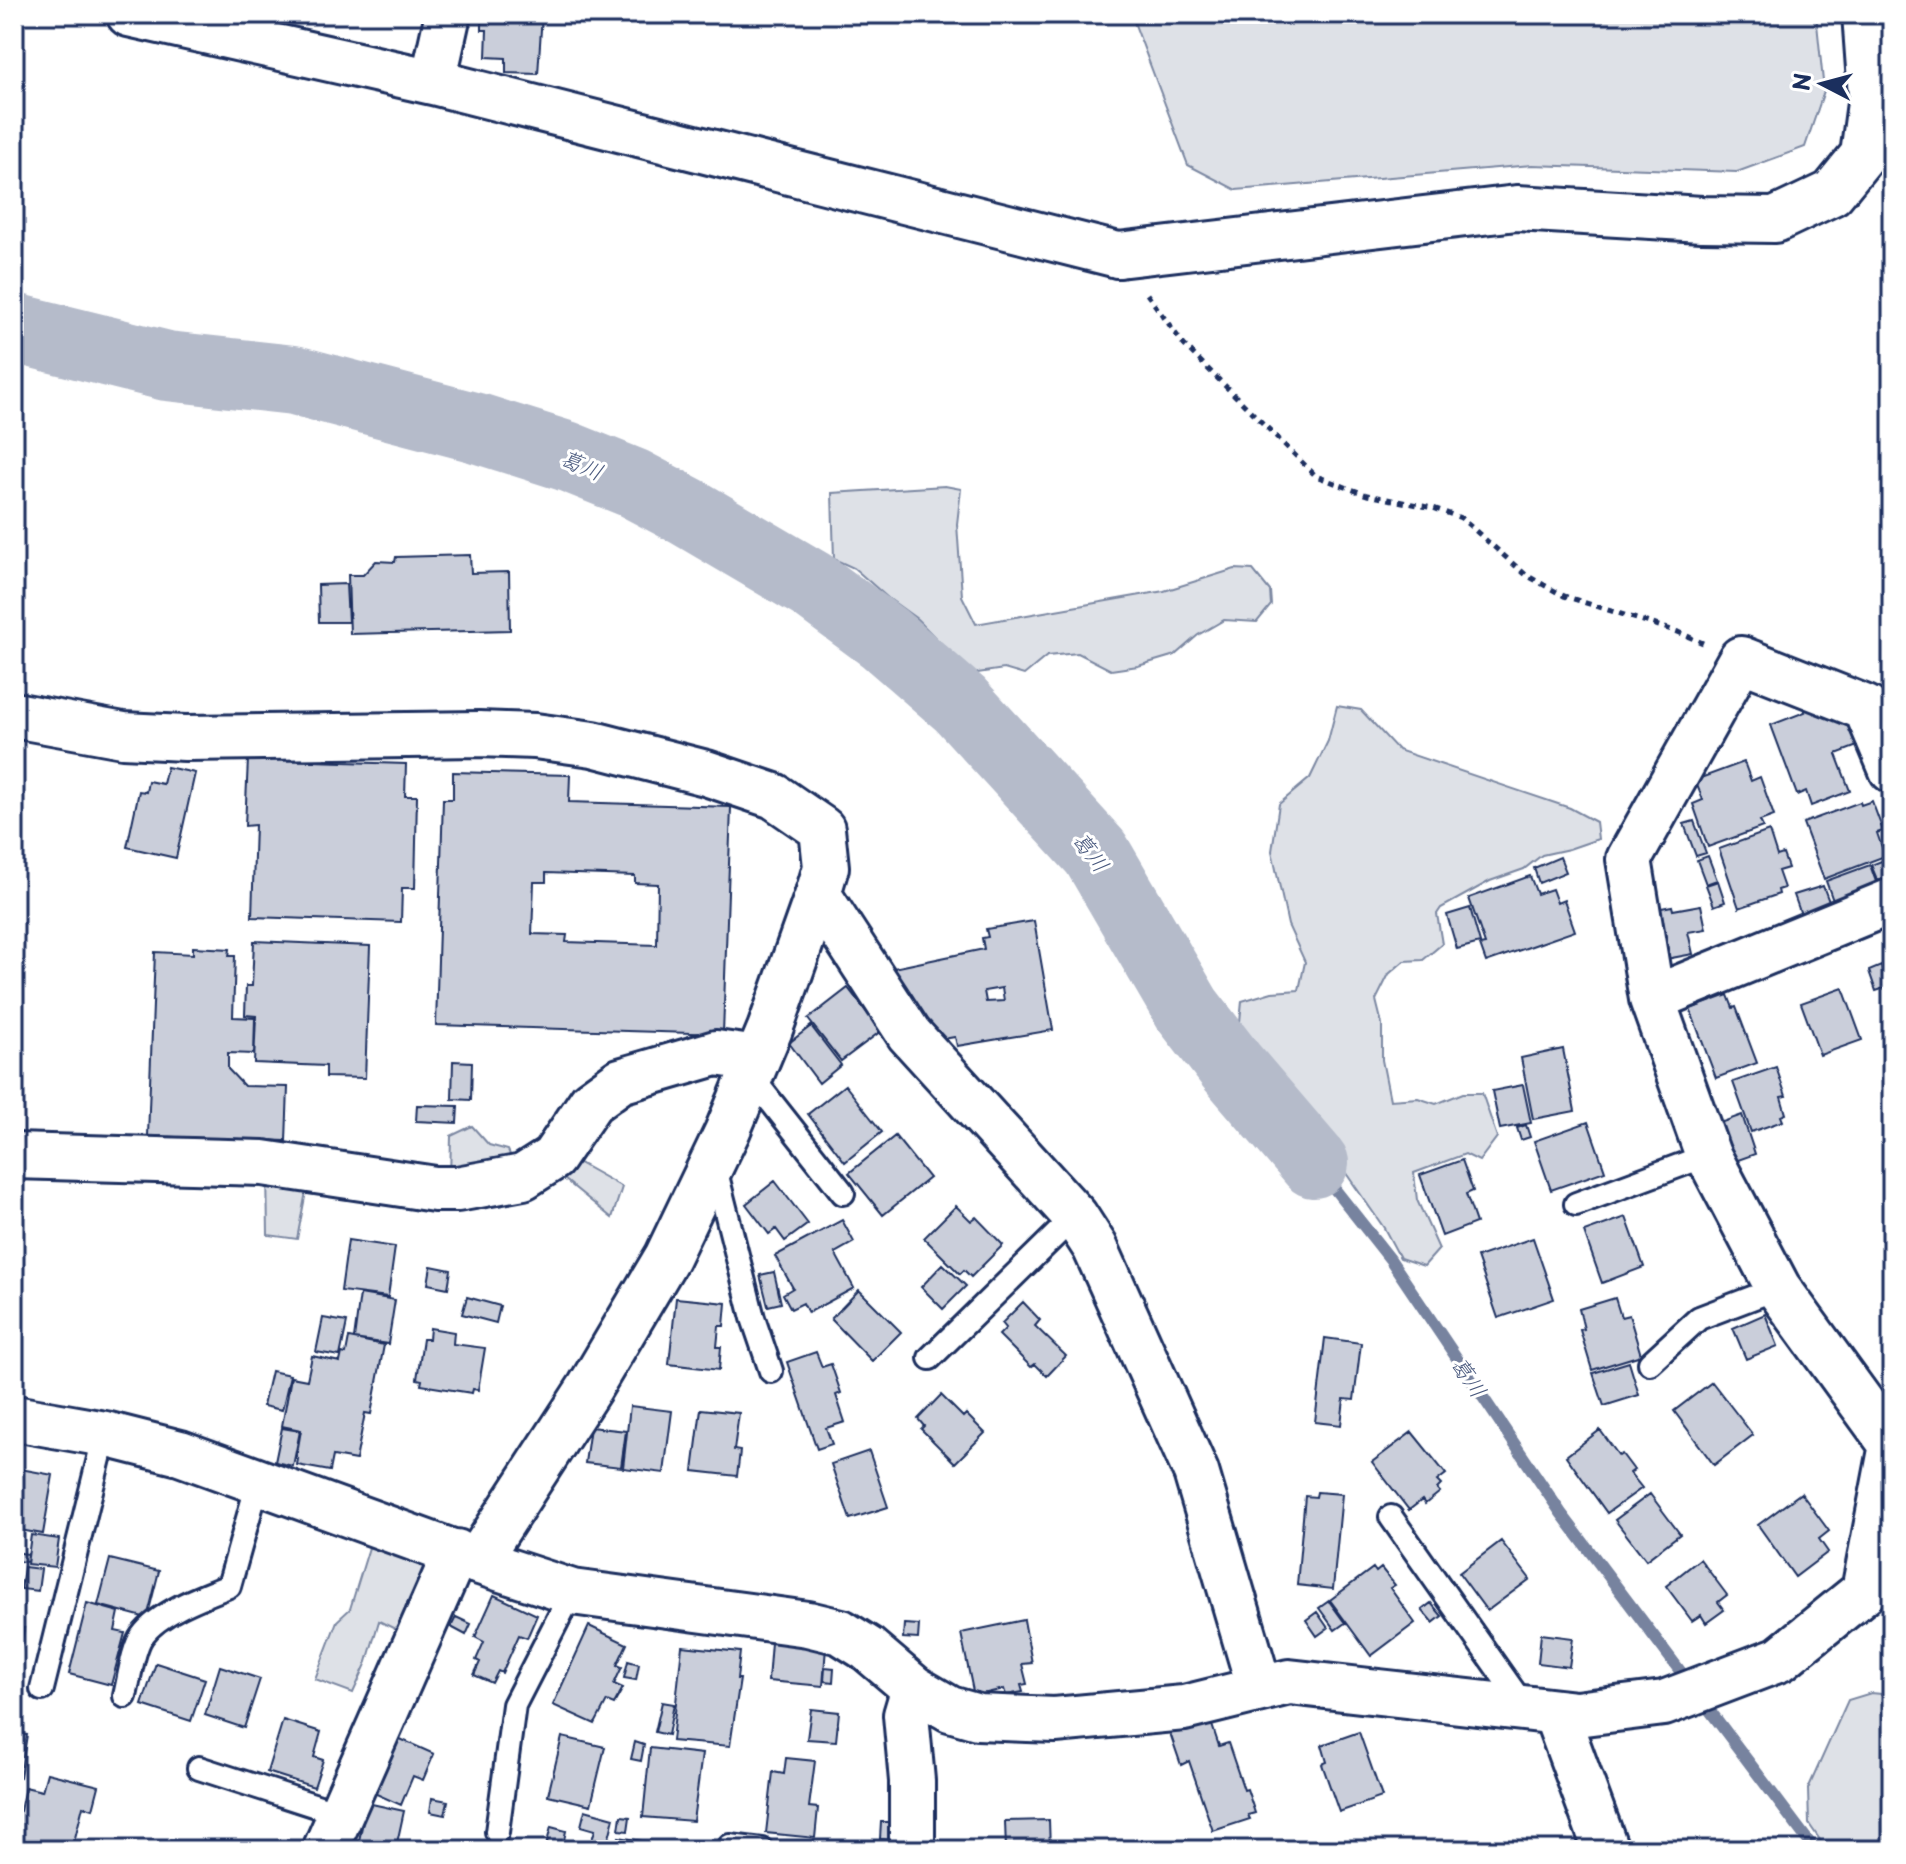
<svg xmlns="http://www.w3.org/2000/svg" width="1906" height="1864" font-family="'Playpen Sans','Klee One',sans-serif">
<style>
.green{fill:#dee1e7;stroke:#7c88a2;stroke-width:2}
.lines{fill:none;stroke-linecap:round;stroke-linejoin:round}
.stream{stroke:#77839f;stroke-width:12}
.river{stroke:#b5bbca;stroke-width:70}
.building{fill:#caceda;stroke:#1b2f5e;stroke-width:2;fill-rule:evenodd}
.lane-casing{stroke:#1b2f5e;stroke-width:28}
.street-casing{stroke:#1b2f5e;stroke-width:50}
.secondary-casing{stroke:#1b2f5e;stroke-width:50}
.path{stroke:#1b2f5e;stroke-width:5;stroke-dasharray:6 6;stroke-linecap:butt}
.lane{stroke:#fff;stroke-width:22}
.street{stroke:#fff;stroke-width:44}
.secondary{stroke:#fff;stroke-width:44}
.labels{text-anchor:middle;stroke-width:6;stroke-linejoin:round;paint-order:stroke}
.water-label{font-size:22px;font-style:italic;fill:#49597e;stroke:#fff}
</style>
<rect width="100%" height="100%" fill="#fff"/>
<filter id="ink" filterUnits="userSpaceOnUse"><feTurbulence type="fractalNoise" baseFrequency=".0125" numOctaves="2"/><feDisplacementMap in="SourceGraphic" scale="16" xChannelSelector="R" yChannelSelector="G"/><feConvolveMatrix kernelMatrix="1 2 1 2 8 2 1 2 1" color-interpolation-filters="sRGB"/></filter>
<g filter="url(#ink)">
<!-- green -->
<path class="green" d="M1131,14H1816L1824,91L1805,147L1737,172L1532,165L1236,190L1188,165Z
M945,486L961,489L957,524L962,596L976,624L1164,591L1235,569L1253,570L1270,591L1271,605L1257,622L1224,620L1198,635L1175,655L1138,666L1111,670L1078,653L1047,656L1024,675L1004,669L971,674L917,619L888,598L854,568L834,559L832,493Z
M1337,706L1361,710L1398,750L1570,808L1596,822L1598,839L1569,849L1542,855L1524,869L1490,881L1441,908L1437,914L1442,944L1423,960L1404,961L1389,974L1376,1000L1382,1024V1060L1390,1100L1418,1098L1436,1104L1463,1093H1482L1497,1137L1479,1161L1465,1154L1414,1173L1417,1200L1439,1249L1424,1266L1400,1258L1384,1228L1332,1153L1316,1133L1299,1098L1252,1053L1240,1022L1242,1001L1272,992L1299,990L1305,962L1288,925L1272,851L1279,804L1310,778L1328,741Z
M472,1126L489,1145L508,1150L512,1159L450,1181L451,1136Z
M565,1155L622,1187L612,1218L553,1170Z
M267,1170L309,1176L297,1239L268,1235Z
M371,1541L435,1566L405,1634L379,1621L367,1662L353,1693L315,1679L337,1621L350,1609Z
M1871,1693L1892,1695V1850H1827L1809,1824L1808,1789L1848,1700Z"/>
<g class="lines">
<!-- stream -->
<path class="stream" d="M1314,1163L1390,1259L1561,1513L1815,1850"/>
<!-- river -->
<path class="river" d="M14,328L167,366L294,380L477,428L566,456L633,483L688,512L812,585L884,638L960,704L1096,853L1187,1009L1231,1066L1314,1163"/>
</g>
<!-- building -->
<path class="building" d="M482,14H542L538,74L506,73V58L486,57L487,30H482Z
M470,555L471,573L509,572L510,630L350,634L348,575H363L376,561L395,562L396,557Z
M346,584L348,622H319L318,585Z
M1831,697L1868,742L1836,754L1850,791L1811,806L1806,791L1797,795L1771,725L1805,712L1803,707Z
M248,759L406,764L405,796H417L415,888H402L401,922L252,917L255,825L245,826Z
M1744,762L1751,781L1760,777L1774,816L1760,821L1763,827L1708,847L1693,804L1703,800L1695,780Z
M167,767L195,773L176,858L127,847L139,791L146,792L148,781L163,784Z
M453,772L570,775L569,802L731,807L723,1034L436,1025L443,799H453ZM546,873L635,876V883L658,884L657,945L566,942L567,935L532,934L534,882H546Z
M1872,801L1883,831L1877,833L1885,856L1824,879L1803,823L1860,802L1861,805Z
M1694,821L1706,853L1696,856L1684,824Z
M1769,831L1777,856L1783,854L1788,868L1778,871L1784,888L1778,890L1779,894L1739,908L1719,849Z
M1708,856L1717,880L1706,884L1697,860Z
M1560,857L1566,872L1539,883L1534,868Z
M1892,857V891L1883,894L1871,865Z
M1870,865L1880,893L1836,909L1826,881Z
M1530,876L1537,894L1552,889L1557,903L1564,900L1575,931L1486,962L1480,945L1485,944L1469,898Z
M1718,881L1725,902L1714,906L1706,885Z
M1823,886L1833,912L1804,923L1794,895Z
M1701,905L1706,929L1688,932L1693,954L1666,959L1656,909L1672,906L1673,910Z
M1470,908L1480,943L1457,949L1447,915Z
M1034,921L1053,1030L957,1046L955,1037L932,1041L894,968L984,949L982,938L988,937L986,929ZM1002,988L1004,1001L986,1002L984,991Z
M254,941L370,946L365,1078L326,1077V1066L254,1063L256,1016L245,1015L246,986H252Z
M193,947L230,949L229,956H235L233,1017L255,1018L254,1054L228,1053V1069L244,1086L288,1087L286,1141L148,1136L155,952L193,954Z
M1881,966L1888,987L1876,991L1869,971Z
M848,988L881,1031L841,1061L808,1019Z
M1843,988L1862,1040L1820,1055L1801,1003Z
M1728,995L1733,1008L1736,1007L1757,1063L1716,1078L1690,1009Z
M811,1026L841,1065L819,1083L789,1043Z
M1563,1049L1575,1111L1533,1119L1521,1058Z
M453,1061L472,1062L471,1100L452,1099Z
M1776,1067L1786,1096L1781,1097L1786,1114L1781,1116L1783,1121L1751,1132L1733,1082Z
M845,1085L882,1132L845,1162L808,1114Z
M1523,1085L1531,1123L1500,1129L1492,1091Z
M417,1105L458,1106L457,1123L416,1121Z
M1742,1115L1755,1154L1727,1164L1714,1125Z
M1588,1122L1605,1171L1551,1190L1534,1141Z
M1526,1125L1530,1137L1521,1140L1517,1128Z
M895,1136L929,1178L883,1215L849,1173Z
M1462,1160L1473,1191L1466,1194L1476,1223L1442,1236L1420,1175Z
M775,1181L808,1224L785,1241L776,1229L769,1234L746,1204Z
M956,1206L971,1221L976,1217L1003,1245L971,1277L964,1270L960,1274L924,1238Z
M1626,1217L1644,1267L1602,1283L1584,1232Z
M842,1220L854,1242L835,1253L854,1288L808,1313L803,1303L791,1309L783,1294L793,1288L775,1256Z
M1533,1238L1554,1299L1498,1318L1477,1257Z
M348,1240L395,1247L388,1297L341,1291Z
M943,1264L966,1286L943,1309L921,1287Z
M431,1266L451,1270L448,1288L428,1284Z
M774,1272L781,1303L768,1306L760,1275Z
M859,1290L901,1332L872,1361L831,1319Z
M360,1294L395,1300L388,1344L354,1339Z
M467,1297L500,1306L496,1323L462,1314Z
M676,1298L726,1303L724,1326H719L717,1347H721L719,1370L669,1364Z
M1615,1298L1621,1317L1629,1315L1641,1355L1592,1370L1580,1330L1584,1329L1579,1309Z
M1023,1302L1040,1320L1035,1326L1066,1356L1047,1376L1035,1364L1031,1367L999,1335L1006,1328L1002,1323Z
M1765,1314L1778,1346L1746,1359L1733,1328Z
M323,1318L347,1322L340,1356L316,1352Z
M430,1328L454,1332L453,1344L485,1348L478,1390L473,1389L472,1393L421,1385L422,1380L417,1379L423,1339H429Z
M349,1338L384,1345L371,1414L365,1413L356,1460L333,1456L330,1471L297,1465L298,1459H296L301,1430L282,1426L291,1377L307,1380L312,1356L340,1362L342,1353L346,1354Z
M1325,1338L1361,1343L1354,1400L1344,1399L1341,1425L1315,1422Z
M816,1352L822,1367L831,1364L841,1393L836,1395L845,1422L826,1428L832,1444L817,1449L787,1362Z
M1629,1362L1639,1395L1604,1406L1593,1373Z
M271,1371L290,1375L282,1410L263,1406Z
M1712,1382L1753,1435L1714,1465L1674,1411Z
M941,1395L963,1417L966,1414L985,1433L955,1463L921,1429L924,1426L918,1419Z
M630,1406L672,1411L664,1473L623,1468Z
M701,1409L739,1413L734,1450L740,1451L737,1476L693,1471Z
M590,1427L626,1431L621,1467L585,1463Z
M282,1428L300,1431L293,1466L275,1462Z
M1600,1430L1619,1456L1622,1454L1634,1470L1630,1473L1642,1488L1607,1513L1566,1456Z
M1412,1432L1446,1474L1437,1481L1441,1485L1437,1489L1440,1492L1425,1504L1422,1500L1409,1510L1372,1462Z
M869,1451L888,1507L850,1519L831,1464Z
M15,1468L53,1475L43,1534L14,1529Z
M1317,1492L1342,1494L1333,1589L1297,1585L1305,1496L1316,1497Z
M1801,1493L1829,1531L1819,1539L1828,1552L1795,1577L1758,1525Z
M1650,1494L1680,1534L1646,1560L1615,1520Z
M31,1535L59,1539L55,1567L27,1564Z
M1501,1541L1530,1579L1487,1611L1459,1573Z
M14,1552L28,1554L27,1562L14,1561Z
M110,1559L159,1571L147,1618L98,1605Z
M1700,1559L1727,1595L1718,1602L1724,1610L1706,1623L1701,1615L1692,1621L1666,1586Z
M24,1567L41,1569L38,1591L21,1589Z
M1373,1568L1376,1572L1381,1568L1395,1585L1390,1588L1415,1623L1371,1656L1330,1600Z
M1892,1581V1604L1876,1595L1880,1582Z
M494,1595L537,1615L527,1638L519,1635L502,1673L498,1671L492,1683L474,1675L480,1662L476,1660L484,1642L475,1637Z
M1329,1601L1345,1623L1335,1630L1319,1608Z
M87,1603L119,1612L115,1631L125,1633L111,1685L69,1674Z
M1431,1603L1442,1616L1433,1623L1422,1610Z
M1317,1612L1328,1628L1317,1636L1306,1620Z
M456,1617L471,1624L466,1635L451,1627Z
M1024,1620L1032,1663L1022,1664L1027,1684L1021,1685L1023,1692L1006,1695L1004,1689L974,1696L961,1633Z
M904,1624L919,1625L918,1639L903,1638Z
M589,1626L627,1644L617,1665L622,1667L614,1684L623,1688L614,1704L607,1701L595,1724L553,1705Z
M14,1627L24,1628L15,1684H14Z
M1541,1634L1573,1638L1569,1667L1538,1663Z
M771,1642L826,1647L823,1686L768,1681Z
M682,1646L740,1652L737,1679H740L730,1746L672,1741Z
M628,1661L639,1664L636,1680L624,1678Z
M156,1663L205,1679L191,1721L142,1705Z
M220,1666L260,1679L244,1728L205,1715Z
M825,1667L834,1668L833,1682L824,1681Z
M662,1702L674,1704L668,1735L655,1732Z
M811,1709L839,1712L836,1741L807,1739Z
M1209,1716L1219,1746L1228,1743L1244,1790L1247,1789L1255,1813L1248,1815L1250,1819L1213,1831L1189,1761L1181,1765L1169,1730Z
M283,1720L321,1732L314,1757L323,1760L314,1787L267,1772Z
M1359,1732L1382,1797L1339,1812L1322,1764L1327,1762L1322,1745Z
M14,1734L27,1735L20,1777L14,1776Z
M389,1734L434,1754L423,1780L413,1776L401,1805L365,1789Z
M562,1737L605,1747L591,1805L548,1795Z
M635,1742L644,1745L641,1761L631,1759Z
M650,1748L702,1754L693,1821L643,1817Z
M786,1758L815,1761L809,1807L818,1808L815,1838L766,1833L773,1772L784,1774Z
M47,1773L99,1786L93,1809L83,1806L72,1850H35L14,1845V1823L17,1810L20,1811L25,1787L42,1791Z
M432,1798L448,1801L445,1815L430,1812Z
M367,1803L404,1811L397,1843L417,1850H357Z
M585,1810L614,1818L606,1850H596L597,1848L590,1846L595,1830L581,1826Z
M621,1816L630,1817L628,1831L619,1830Z
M1049,1820L1050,1850H1006L1005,1821Z
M881,1822H893L892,1840L880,1839Z
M551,1827L566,1831L564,1840L585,1846L584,1850H545Z
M619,1837L683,1848L616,1850Z"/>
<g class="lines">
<!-- lane casing -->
<g class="lane-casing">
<path id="lane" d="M750,1075L843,1193
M715,1168L753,1318L771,1371
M1576,1204L1708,1155
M930,1358L1075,1216
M1650,1363L1699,1318L1778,1288
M1391,1517L1526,1709
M42,1689L105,1434
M125,1696C129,1680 133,1648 142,1636C159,1612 203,1596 229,1586L258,1483
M199,1768L341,1814
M497,1832L514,1705L572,1592
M730,1846L762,1850"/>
</g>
<!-- street casing -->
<g class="street-casing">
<path id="street" d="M129,14L433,82L1118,255
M433,82L448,14
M1892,770L1866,708L1741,659L1629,859L1652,999L1708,1155L1778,1288L1892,1445
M818,894L909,1034L1075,1216L1095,1247L1196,1472L1260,1689
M1652,999L1892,901
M14,1156L263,1163L435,1189H457L523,1177L553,1158L591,1102L620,1081L716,1053L757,1059
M14,1418L105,1434L180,1453L477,1561L572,1592L808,1624L841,1632L868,1649L914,1688L950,1709L978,1717L1055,1720L1184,1708L1289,1682L1576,1714L1664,1703L1780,1659L1864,1591L1892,1445
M1556,1714L1606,1850
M325,1850L456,1552
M912,1850V1781L906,1715L914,1688"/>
</g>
<!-- secondary casing -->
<g class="secondary-casing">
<path id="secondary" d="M1118,255L1517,208L1702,219L1775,220L1832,193L1863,155L1871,96L1865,14
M14,715L123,735L185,738L479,734L535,736L593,744L706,773L774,796L822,829L826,867L818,894L770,1029L727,1132L667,1257L590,1387L477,1561"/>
</g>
<!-- path -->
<path class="path" d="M1147,294L1184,345L1316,476L1367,495L1433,508L1461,518L1526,575L1564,596L1678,632L1703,643"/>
<!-- lane -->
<use href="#lane" class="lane"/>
<!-- street -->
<use href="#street" class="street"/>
<!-- secondary -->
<use href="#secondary" class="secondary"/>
</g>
</g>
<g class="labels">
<!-- water labels -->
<g class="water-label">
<text transform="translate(582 465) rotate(23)" y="8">葛川</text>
<text transform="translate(1091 852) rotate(53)" y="8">葛川</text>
<text transform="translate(1469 1377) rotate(56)" y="8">葛川</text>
</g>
</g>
<!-- margin -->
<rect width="1906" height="1864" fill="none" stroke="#fff" stroke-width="48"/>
<rect x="24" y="24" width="1858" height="1816" fill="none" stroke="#1b2f5e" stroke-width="3" filter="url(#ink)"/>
<!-- north arrow -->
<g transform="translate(1822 84) rotate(276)" stroke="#ffffff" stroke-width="6" paint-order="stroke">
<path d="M0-6L14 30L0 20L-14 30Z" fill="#1b2f5e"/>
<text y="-12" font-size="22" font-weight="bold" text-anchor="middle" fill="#1b2f5e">N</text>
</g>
</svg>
